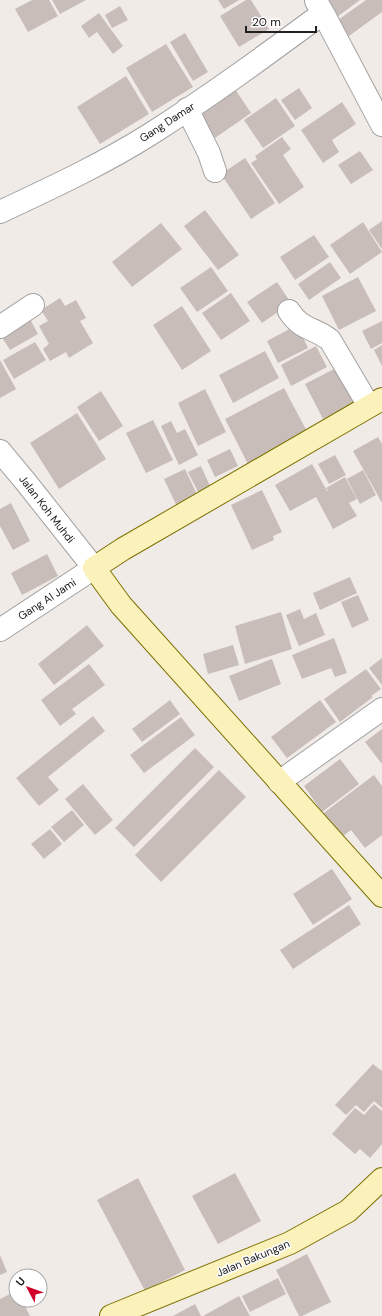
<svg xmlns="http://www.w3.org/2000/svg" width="382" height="1316" font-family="'DM Sans',sans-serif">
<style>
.building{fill:#c9bdba}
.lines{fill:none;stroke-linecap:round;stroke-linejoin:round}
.minor-casing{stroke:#a1a1a1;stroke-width:24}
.secondary-casing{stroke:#7d7102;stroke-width:24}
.minor{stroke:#fff;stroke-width:22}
.secondary{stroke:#fbf1ba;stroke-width:22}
.labels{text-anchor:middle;stroke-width:3;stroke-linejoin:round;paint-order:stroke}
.street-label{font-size:11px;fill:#202020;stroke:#fff}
</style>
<rect width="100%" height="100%" fill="#f1ebe7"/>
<!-- building -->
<path class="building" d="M32,0H49L58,16L28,32L15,9Z
M52,0H86L60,14Z
M218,0H239L224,9Z
M246,0H251L269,29L239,47L220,16Z
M319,0H360L333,20Z
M366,0H382V12L349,36L338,20Z
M120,6L128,20L112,28L105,15Z
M99,13L123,46L113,54L97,32L89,38L81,26Z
M185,33L208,72L193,81L170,42Z
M166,44L193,87L152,112L126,68Z
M126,76L149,114L100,144L77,107Z
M233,86L251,113L215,138L196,111Z
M299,88L312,108L295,120L281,100Z
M276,98L295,126L263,148L244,120Z
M342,102L356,124L332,140L339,152L323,163L301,130Z
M282,137L291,149L283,155L304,187L279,204L251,163L257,159L255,156Z
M360,151L373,170L351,184L338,165Z
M245,158L275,203L251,219L221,174Z
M205,210L239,255L218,270L184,226Z
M382,221V249L369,230Z
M363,222L382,252L350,274L330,245Z
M161,223L182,249L132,287L112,262Z
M314,235L329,257L295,280L280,257Z
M330,262L341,278L309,300L298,284Z
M211,267L228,291L197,312L180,288Z
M358,277L376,311L339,330L322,296Z
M277,282L291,303L262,323L247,302Z
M231,293L250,321L221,340L202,313Z
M60,298L65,306L76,300L86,318L80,321L93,343L69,358L66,352L50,361L43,349L49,344L39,326L48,321L41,310Z
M182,306L211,351L182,370L153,325Z
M30,319L38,334L10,350L1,336Z
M382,321V343L371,349L362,331Z
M297,325L308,348L278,363L267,341Z
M35,342L46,360L14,379L3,360Z
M382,345V366L374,350Z
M316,346L327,367L291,386L281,365Z
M265,351L279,378L233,403L219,375Z
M0,360L16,389L0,398Z
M338,367L356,402L323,419L305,384Z
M284,388L310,437L250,468L225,419Z
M205,389L226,432L198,446L178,403Z
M101,391L123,426L99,441L77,407Z
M77,413L106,459L59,489L30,443Z
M153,420L173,460L146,473L126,433Z
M171,421L177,433L185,429L198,455L179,465L161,426Z
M378,437L382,444V503L353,451Z
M230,449L238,466L215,477L207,460Z
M335,455L346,475L329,484L318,464Z
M312,464L327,491H328L326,488L345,477L357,499L349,503L357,516L333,529L316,497L290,511L275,485Z
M201,466L211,488L199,494L188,472Z
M185,469L201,503L180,513L164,479Z
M363,470L376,495L360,504L347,479Z
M262,490L282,532L273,536L274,540L252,550L231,505Z
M11,503L30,541L13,550L0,526V509Z
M47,554L58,576L22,595L11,573Z
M350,577L357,593L320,610L313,593Z
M358,595L369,620L352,628L341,602Z
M300,609L304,619L316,613L325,635L299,646L286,615Z
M281,612L292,649L245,664L235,626Z
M87,625L104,646L54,685L38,664Z
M334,638L347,673L335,677L331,668L302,679L292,655Z
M233,645L239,665L208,674L203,654Z
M382,658V685L369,668Z
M272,659L281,684L239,701L229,676Z
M89,664L105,685L72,709L76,714L60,726L41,700Z
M366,669L381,689L371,696L373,697L340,722L324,699Z
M170,700L180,714L142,742L132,729Z
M320,700L336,722L287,758L271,737Z
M93,716L105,731L48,777L59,790L39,806L16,778Z
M181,717L195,735L144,773L130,755Z
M382,729V764L365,742Z
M195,748L214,767L134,847L115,828Z
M340,759L359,784L322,812L304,786Z
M219,770L246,797L161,882L135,855Z
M374,775L382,786V835L365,848L351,830L339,839L321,815Z
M83,784L113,820L95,835L65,799Z
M72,810L84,825L64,842L51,827Z
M50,829L62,844L44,859L31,844Z
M332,869L352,899L313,925L293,894Z
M349,905L361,924L293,969L280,950Z
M373,1064L382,1071V1108L374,1101L364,1112L356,1105L346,1115L335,1105Z
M374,1104L382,1111V1144L370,1158L360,1149L355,1154L332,1134L355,1108L364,1115Z
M235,1173L261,1221L218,1244L192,1196Z
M138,1178L185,1270L145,1291L97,1200Z
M307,1254L331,1302L302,1316H299L276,1270Z
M0,1255L7,1272L0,1275Z
M278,1278L286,1294L250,1312L242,1296Z
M16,1291V1300H22L30,1316H0V1299Z
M239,1296L250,1316H203Z
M195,1304L201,1316H173Z"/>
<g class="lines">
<!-- minor casing -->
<g class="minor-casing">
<path id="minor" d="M316,1L323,13L382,125
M187,109L209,153L215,171
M0,212C51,188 101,165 149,135C209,97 266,55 323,13
M289,311C302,331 314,327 330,340L369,406
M0,327L33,305
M0,451L25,481L94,568L0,630
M279,782L382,709"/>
</g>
<!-- secondary casing -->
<g class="secondary-casing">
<path id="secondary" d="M382,399L123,549L94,568L121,605L382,896
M111,1316L290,1243L348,1211L382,1179"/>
</g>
<!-- minor -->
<use href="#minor" class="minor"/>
<!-- secondary -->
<use href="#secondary" class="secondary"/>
</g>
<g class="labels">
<!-- street labels -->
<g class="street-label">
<text transform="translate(167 122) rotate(-33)" y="4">Gang Damar</text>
<text transform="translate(47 509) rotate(52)" y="4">Jalan Koh Muhdi</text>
<text transform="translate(47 599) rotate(-33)" y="4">Gang Al Jami</text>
<text transform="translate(253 1258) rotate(-23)" y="4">Jalan Bakungan</text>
</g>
</g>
<!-- north arrow -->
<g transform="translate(28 1288) rotate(311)"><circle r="19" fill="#ffffff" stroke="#a6a6a6"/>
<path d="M0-3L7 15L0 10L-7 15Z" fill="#d1002b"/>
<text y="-6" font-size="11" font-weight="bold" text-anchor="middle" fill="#202020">U</text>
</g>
<!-- scale -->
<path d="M246 26v6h70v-6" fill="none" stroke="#202020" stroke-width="2"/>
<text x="252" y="26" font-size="12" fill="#202020" stroke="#ffffff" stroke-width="3" paint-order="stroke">20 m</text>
</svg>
